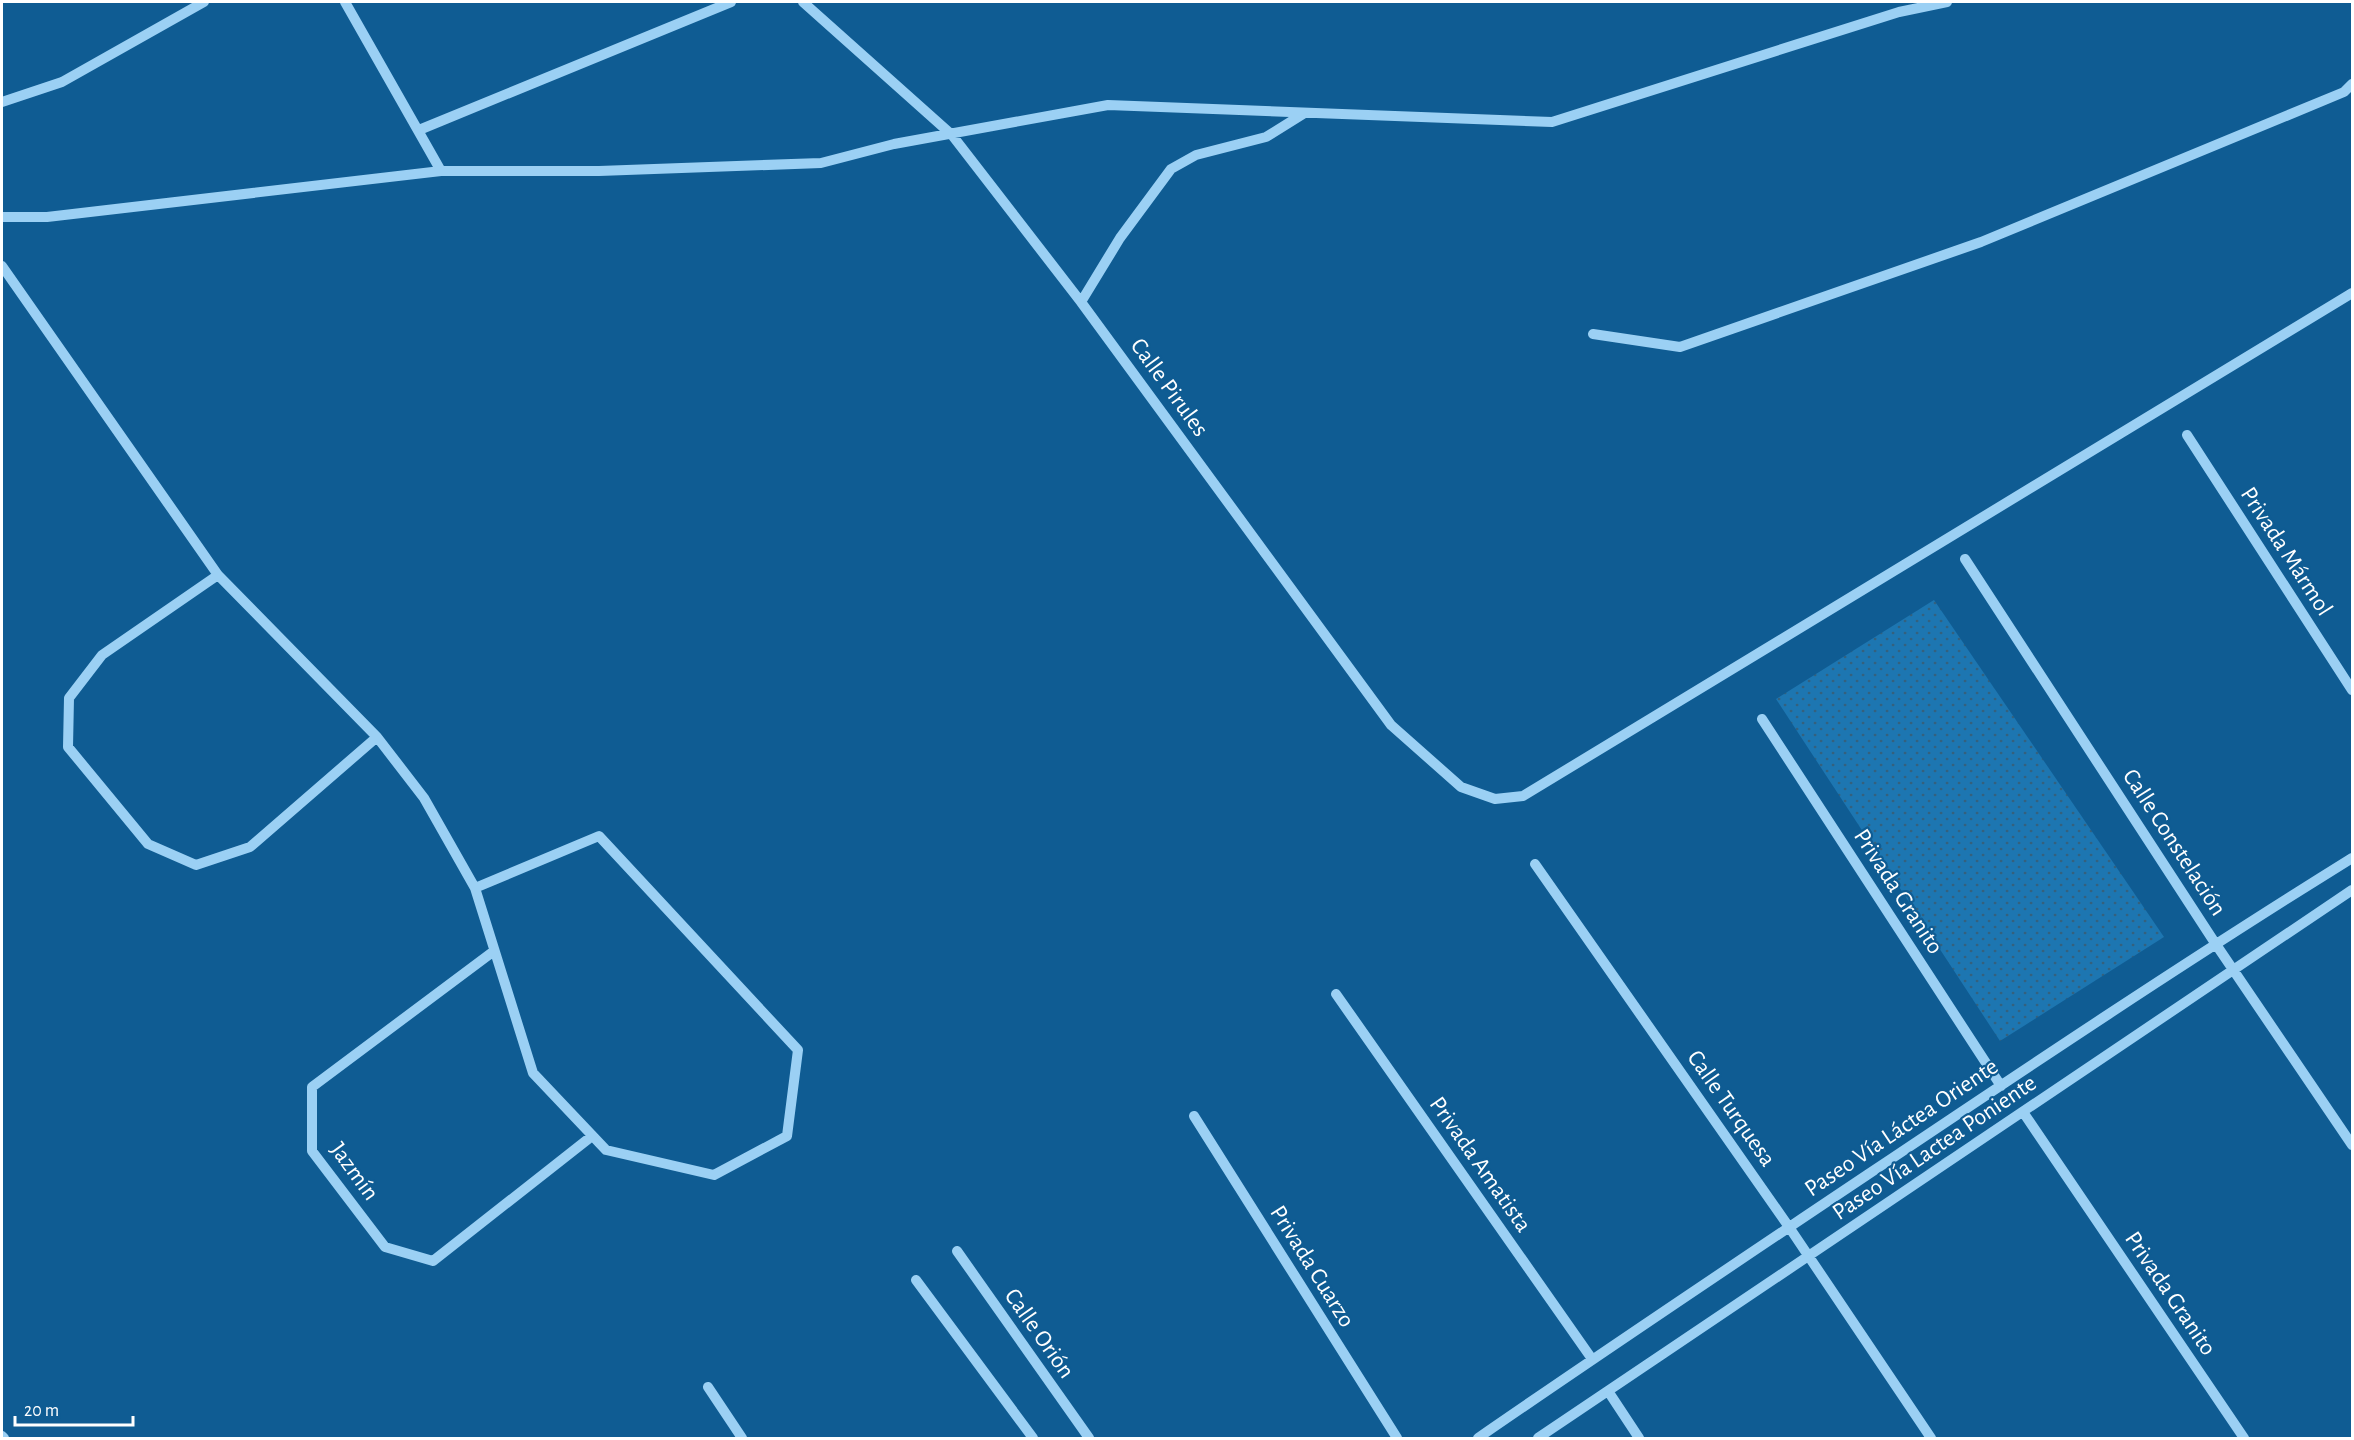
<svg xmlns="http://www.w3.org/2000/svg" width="2354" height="1440" font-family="'Alegreya Sans',sans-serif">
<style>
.park{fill:url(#park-dots)}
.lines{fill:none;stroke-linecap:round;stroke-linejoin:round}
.minor{stroke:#9bd0f4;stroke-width:10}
.labels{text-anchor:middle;stroke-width:4.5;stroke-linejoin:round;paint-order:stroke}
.street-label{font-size:24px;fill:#fff;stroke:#0f5c93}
</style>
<defs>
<pattern id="park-dots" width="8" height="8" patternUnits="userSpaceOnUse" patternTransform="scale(1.5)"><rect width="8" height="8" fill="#1d76b1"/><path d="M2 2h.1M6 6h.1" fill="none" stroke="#34617e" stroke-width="1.8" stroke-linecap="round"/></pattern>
</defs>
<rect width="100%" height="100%" fill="#0f5c93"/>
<!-- park -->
<path class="park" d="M1934,600L2164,937L2000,1041L1776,699Z"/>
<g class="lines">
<!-- minor -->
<path class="minor" d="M345,2L441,171
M803,2L952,135L1081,302L1391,725L1461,787L1495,799L1523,796L2352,293
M2,102L62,82L204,2
M419,130L731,2
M2,217H47L441,171H599L821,163L894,144L1108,105L1552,122L1899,12L1947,2
M2,266L218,575L377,737L424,798L475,888L533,1073L606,1150L714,1175L787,1136L798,1050L599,836L475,888
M1081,302L1120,238L1171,169L1196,155L1266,137L1303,114
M1593,334L1680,347L1981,242L2344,92L2352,84
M2187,435L2352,690
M1965,559L2215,943L2352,1145
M218,575L102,655L69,698L68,747L148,844L196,865L250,847L377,737
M1762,719L2001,1086
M1535,864L1789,1227L1931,1438
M494,951L312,1087V1151L385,1247L433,1261L592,1136
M1336,994L1592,1359
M2023,1112L2244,1438
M1194,1116L1397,1438
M957,1251L1089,1438
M916,1280L1033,1438
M708,1387L742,1438
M1608,1391L1639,1438
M2,1436L4,1438
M1478,1438C1607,1349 1737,1262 1867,1175C2028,1067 2188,960 2352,858
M1538,1438L2352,890"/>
</g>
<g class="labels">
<!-- street labels -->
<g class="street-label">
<text transform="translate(1170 387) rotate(54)" y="8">Calle Pirules</text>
<text transform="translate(2287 551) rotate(57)" y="8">Privada Mármol</text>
<text transform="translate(2175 842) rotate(57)" y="8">Calle Constelación</text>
<text transform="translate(1899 891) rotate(57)" y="8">Privada Granito</text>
<text transform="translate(1732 1108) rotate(55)" y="8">Calle Turquesa</text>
<text transform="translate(1901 1127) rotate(-34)" y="8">Paseo Vía Láctea Oriente</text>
<text transform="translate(1934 1147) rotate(-34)" y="8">Paseo Vía Lactea Poniente</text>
<text transform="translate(1481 1164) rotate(55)" y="8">Privada Amatista</text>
<text transform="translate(355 1171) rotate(54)" y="8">Jazmín</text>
<text transform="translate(1313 1266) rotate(58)" y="8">Privada Cuarzo</text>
<text transform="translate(2171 1293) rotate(56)" y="8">Privada Granito</text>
<text transform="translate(1040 1333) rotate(55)" y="8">Calle Orión</text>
</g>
</g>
<!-- border -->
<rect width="2354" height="1440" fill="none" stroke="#ffffff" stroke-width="6"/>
<!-- scale -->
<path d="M15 1416v9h118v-9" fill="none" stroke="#ffffff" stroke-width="3"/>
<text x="24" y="1416" font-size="18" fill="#ffffff" stroke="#0f5c93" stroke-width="4.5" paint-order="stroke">20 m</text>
</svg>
